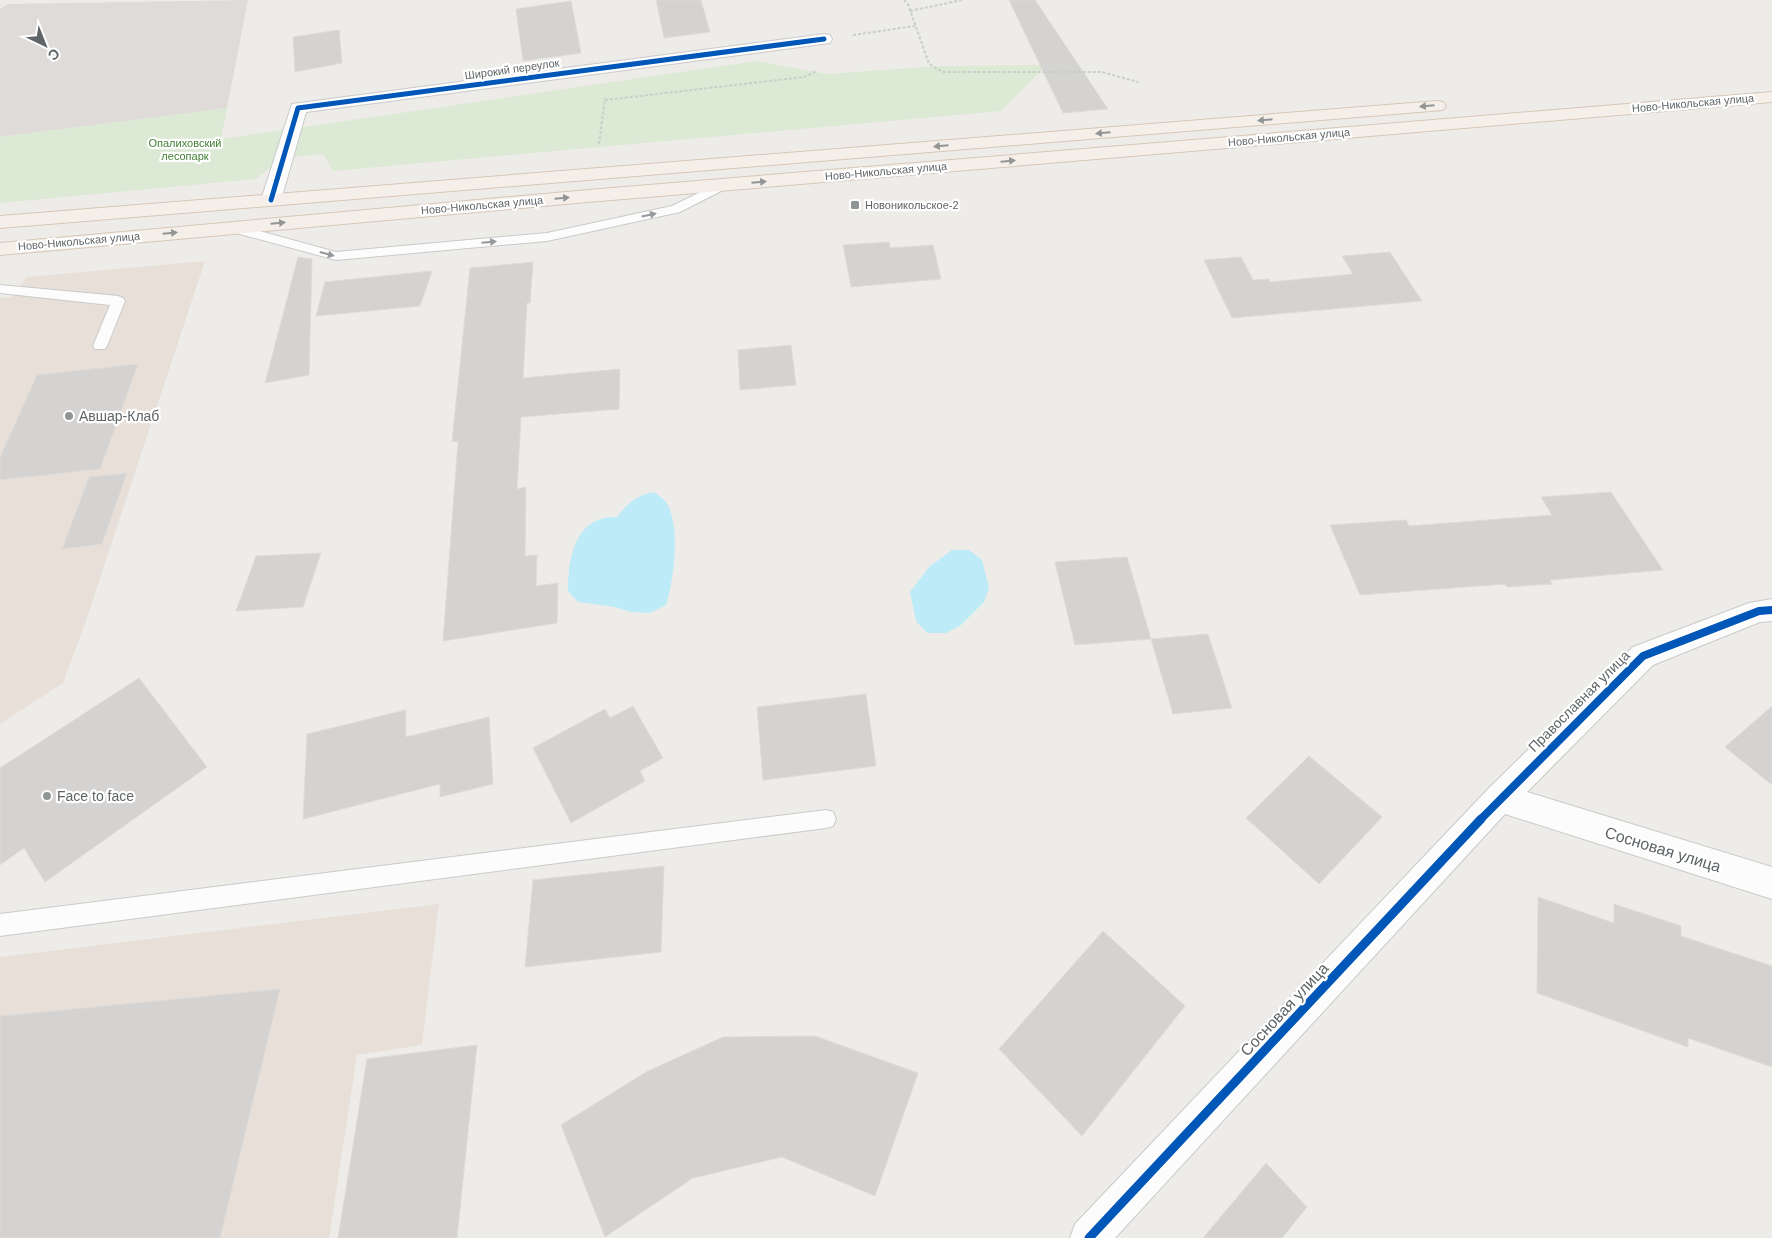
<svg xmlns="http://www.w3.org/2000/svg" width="1772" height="1238" font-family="Arial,sans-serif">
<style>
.commercial{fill:#e8e0d8}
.industrial{fill:#dedbd9}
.green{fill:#dbe9d5}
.water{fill:#beebf8}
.building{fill:#d5d3d2;stroke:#dedbd8}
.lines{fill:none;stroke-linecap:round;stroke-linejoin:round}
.lane-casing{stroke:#cacaca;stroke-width:2}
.street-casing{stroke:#cacaca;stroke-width:2}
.primary-casing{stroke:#d6c7b8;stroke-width:2}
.path{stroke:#c8ceca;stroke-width:2;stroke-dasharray:3 2;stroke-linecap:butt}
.lane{fill:#fcfcfc;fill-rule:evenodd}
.street{fill:#fcfcfc;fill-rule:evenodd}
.primary{fill:#f4efe9;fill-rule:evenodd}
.cycleway-far2-casing{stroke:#fff;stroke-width:7}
.cycleway-far1-casing{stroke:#fff;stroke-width:11}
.cycleway-casing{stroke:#fff;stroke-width:12}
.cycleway-far2{stroke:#0057b8;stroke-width:5}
.cycleway-far1{stroke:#0057b8;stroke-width:8}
.cycleway{stroke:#0057b8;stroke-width:9}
.oneway{fill:#939594}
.oneway2{fill:#96999b}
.poi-dot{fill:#919494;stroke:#fff;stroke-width:2}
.labels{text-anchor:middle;stroke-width:4.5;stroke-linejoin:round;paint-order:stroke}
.far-street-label{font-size:11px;fill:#5f6467;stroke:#fff}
.far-park-label{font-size:11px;fill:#418035;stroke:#fff}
.far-poi-label{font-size:11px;fill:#5f6467;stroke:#fff;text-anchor:start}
.poi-label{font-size:14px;fill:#5f6467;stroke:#fff;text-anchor:start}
.street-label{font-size:14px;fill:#5f6467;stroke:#fff}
.near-street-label{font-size:16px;fill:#5f6467;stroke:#fff}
</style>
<rect width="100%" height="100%" fill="#eeece9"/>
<!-- commercial -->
<path class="commercial" d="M205,261L86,621L63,683L0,724V298L13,297L26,277Z
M439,904L422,1045L357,1055L329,1238H0V957Z"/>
<!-- industrial -->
<path class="industrial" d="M248,0L227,108L0,137V9L8,4Z"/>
<!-- green -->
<path class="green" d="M757,61L827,74L940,66L1047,65L1001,111L333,171L323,154L282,158L256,179L0,203V137L227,108L221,139Z"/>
<!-- water -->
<path class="water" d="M654,492C658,495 663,498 666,502C681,524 674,580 666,605L650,613L631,612L615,607L578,602L568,591C568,559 575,515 617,517C629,502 635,496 654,492Z
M952,550H969L982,560L989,588L984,602L961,625L946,633H927L916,621L910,592L929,567Z"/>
<!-- building -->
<path class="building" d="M656,0H701L710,32L664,38Z
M1009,0H1035L1108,109L1063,113Z
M571,1L581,53L523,61L516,9Z
M339,30L342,63L295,72L293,37Z
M889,242L890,248L933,245L941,279L851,287L843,245Z
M1390,252L1422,301L1232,318L1204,260L1241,257L1253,280L1269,279L1270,282L1353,274L1342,256Z
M298,257L312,259L309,375L265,383Z
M533,262L530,303H527L523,378L620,369L619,409L521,417L517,489L526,487L525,556L537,555L536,586L558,583L557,623L443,641L458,441L452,442L470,268Z
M432,271L420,306L316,316L325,282Z
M791,345L796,385L740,390L738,350Z
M138,364L100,469L0,480V457L37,375Z
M127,473L102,544L62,549L89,477Z
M1611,492L1663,570L1550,580L1552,584L1507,587L1505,584L1360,595L1330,525L1406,520L1409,526L1552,515L1541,497Z
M321,553L303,607L236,611L256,556Z
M1127,557L1151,639L1075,645L1055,562Z
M1208,634L1232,708L1173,714L1151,639Z
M139,678L207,767L45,882L24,848L0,865V768Z
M866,694L876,766L763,780L757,707Z
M633,706L663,758L640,771L645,781L571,823L533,748L605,709L610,718Z
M1772,706V785L1725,747Z
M406,710V737L489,717L493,784L440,797V784L303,819L307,734Z
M1309,756L1382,817L1319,884L1246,818Z
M664,866L661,952L525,967L533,880Z
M1538,897L1614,923V904L1681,926V936L1772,966V1067L1688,1038V1047L1537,993Z
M1103,931L1185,1006L1082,1136L999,1049Z
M280,989L220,1238H0V1016Z
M815,1036L918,1073L875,1196L782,1157L693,1178L605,1237L561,1125L646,1072L723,1037Z
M477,1045L457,1238H338L367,1059Z
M1266,1163L1307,1207L1282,1238H1203Z"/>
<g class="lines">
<!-- lane casing -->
<g class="lane-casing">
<path id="lane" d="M725,180L729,181L731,184L729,187L680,212L547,241L336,260L225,230L224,227L230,223L336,252L547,233L672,206Z
M0,285L118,296L123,298L125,301L107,346L105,349H95L93,346L110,305L0,293Z
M826,810L833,812L836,819L833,826L826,828L0,936V914Z"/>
</g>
<!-- street casing -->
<g class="street-casing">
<path id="street" d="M824,34L830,35L832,39L830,43L306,112L281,200L278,204L271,206L264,204L261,200L292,104Z
M1772,599V621L1760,622L1653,665L1527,792L1772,867V899L1505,814L1115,1238H1070L1075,1224L1489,788L1633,647L1749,603Z"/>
</g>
<!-- primary casing -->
<g class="primary-casing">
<path id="primary" d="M1772,92V102L588,202L0,255V243L588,190Z
M1437,101L1443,102L1446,106L1443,110L0,228V216Z"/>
</g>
<!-- path -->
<path class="path" d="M904,0L908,4L929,64L943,72H1102L1138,82
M910,11L962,0
M853,35L915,26
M605,100L804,77L817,71
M599,144L605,98"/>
<!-- lane -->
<use href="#lane" class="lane"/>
<!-- street -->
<use href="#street" class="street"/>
<!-- primary -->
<use href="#primary" class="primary"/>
<!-- cycleway-far2 casing -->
<g class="cycleway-far2-casing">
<path id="cycleway-far2" d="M271,200L298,108L824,39"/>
</g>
<!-- cycleway-far1 casing -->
<g class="cycleway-far1-casing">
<path id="cycleway-far1" d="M1480,820L1643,656L1759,611L1772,610"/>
</g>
<!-- cycleway casing -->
<g class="cycleway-casing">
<path id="cycleway" d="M1089,1238L1481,819"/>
</g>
<!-- cycleway-far2 -->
<use href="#cycleway-far2" class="cycleway-far2"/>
<!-- cycleway-far1 -->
<use href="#cycleway-far1" class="cycleway-far1"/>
<!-- cycleway -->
<use href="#cycleway" class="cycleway"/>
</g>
<!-- one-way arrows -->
<defs><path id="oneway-solid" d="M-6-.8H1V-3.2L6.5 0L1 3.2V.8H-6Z" transform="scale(1.25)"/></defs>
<g class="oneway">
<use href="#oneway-solid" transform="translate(1427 106) rotate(175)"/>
<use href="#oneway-solid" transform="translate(1265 120) rotate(175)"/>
<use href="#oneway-solid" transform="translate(1103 133) rotate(175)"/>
<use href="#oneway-solid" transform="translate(941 146) rotate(175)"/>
<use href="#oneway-solid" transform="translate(1008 161) rotate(-5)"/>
<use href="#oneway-solid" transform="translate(759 182) rotate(-5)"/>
<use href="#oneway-solid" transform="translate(562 198) rotate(-5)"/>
<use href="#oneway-solid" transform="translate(278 223) rotate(-5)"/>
<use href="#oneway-solid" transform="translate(170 233) rotate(-5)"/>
</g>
<g class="oneway2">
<use href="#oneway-solid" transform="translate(649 215) rotate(-12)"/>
<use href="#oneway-solid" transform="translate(489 242) rotate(-5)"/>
<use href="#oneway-solid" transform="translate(327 254) rotate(15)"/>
</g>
<!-- markers -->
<g class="poi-dot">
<rect x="850" y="200" width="10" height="10" rx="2.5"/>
<circle cx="69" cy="416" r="5"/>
<circle cx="47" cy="796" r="5"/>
</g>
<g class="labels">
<!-- far-street labels -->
<g class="far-street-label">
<text transform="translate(512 69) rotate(-8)" y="4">Широкий переулок</text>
<text transform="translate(1693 103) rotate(-5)" y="4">Ново-Никольская улица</text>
<text transform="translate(1289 137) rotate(-5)" y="4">Ново-Никольская улица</text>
<text transform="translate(886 171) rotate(-5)" y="4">Ново-Никольская улица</text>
<text transform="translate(482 205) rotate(-5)" y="4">Ново-Никольская улица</text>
<text transform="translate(79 241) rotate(-5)" y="4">Ново-Никольская улица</text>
</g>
<!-- far-park labels -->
<g class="far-park-label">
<text x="185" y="147">Опалиховский<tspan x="185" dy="13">лесопарк</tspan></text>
</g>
<!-- far-poi labels -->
<g class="far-poi-label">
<text x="865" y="209">Новоникольское-2</text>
</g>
<!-- poi labels -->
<g class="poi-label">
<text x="79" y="421">Авшар-Клаб</text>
<text x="57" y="801">Face to face</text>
</g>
<!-- street labels -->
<g class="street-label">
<text transform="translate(1579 701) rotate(-45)" y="5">Православная улица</text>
</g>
<!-- near-street labels -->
<g class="near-street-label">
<text transform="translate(1663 849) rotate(17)" y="6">Сосновая улица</text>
<text transform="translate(1284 1009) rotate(-47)" y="6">Сосновая улица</text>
</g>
</g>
<!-- north arrow -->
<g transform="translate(45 45) rotate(137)" stroke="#ffffff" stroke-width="4" paint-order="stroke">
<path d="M0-4L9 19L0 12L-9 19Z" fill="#5f6467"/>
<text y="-8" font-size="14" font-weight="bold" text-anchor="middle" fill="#5f6467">С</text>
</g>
</svg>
